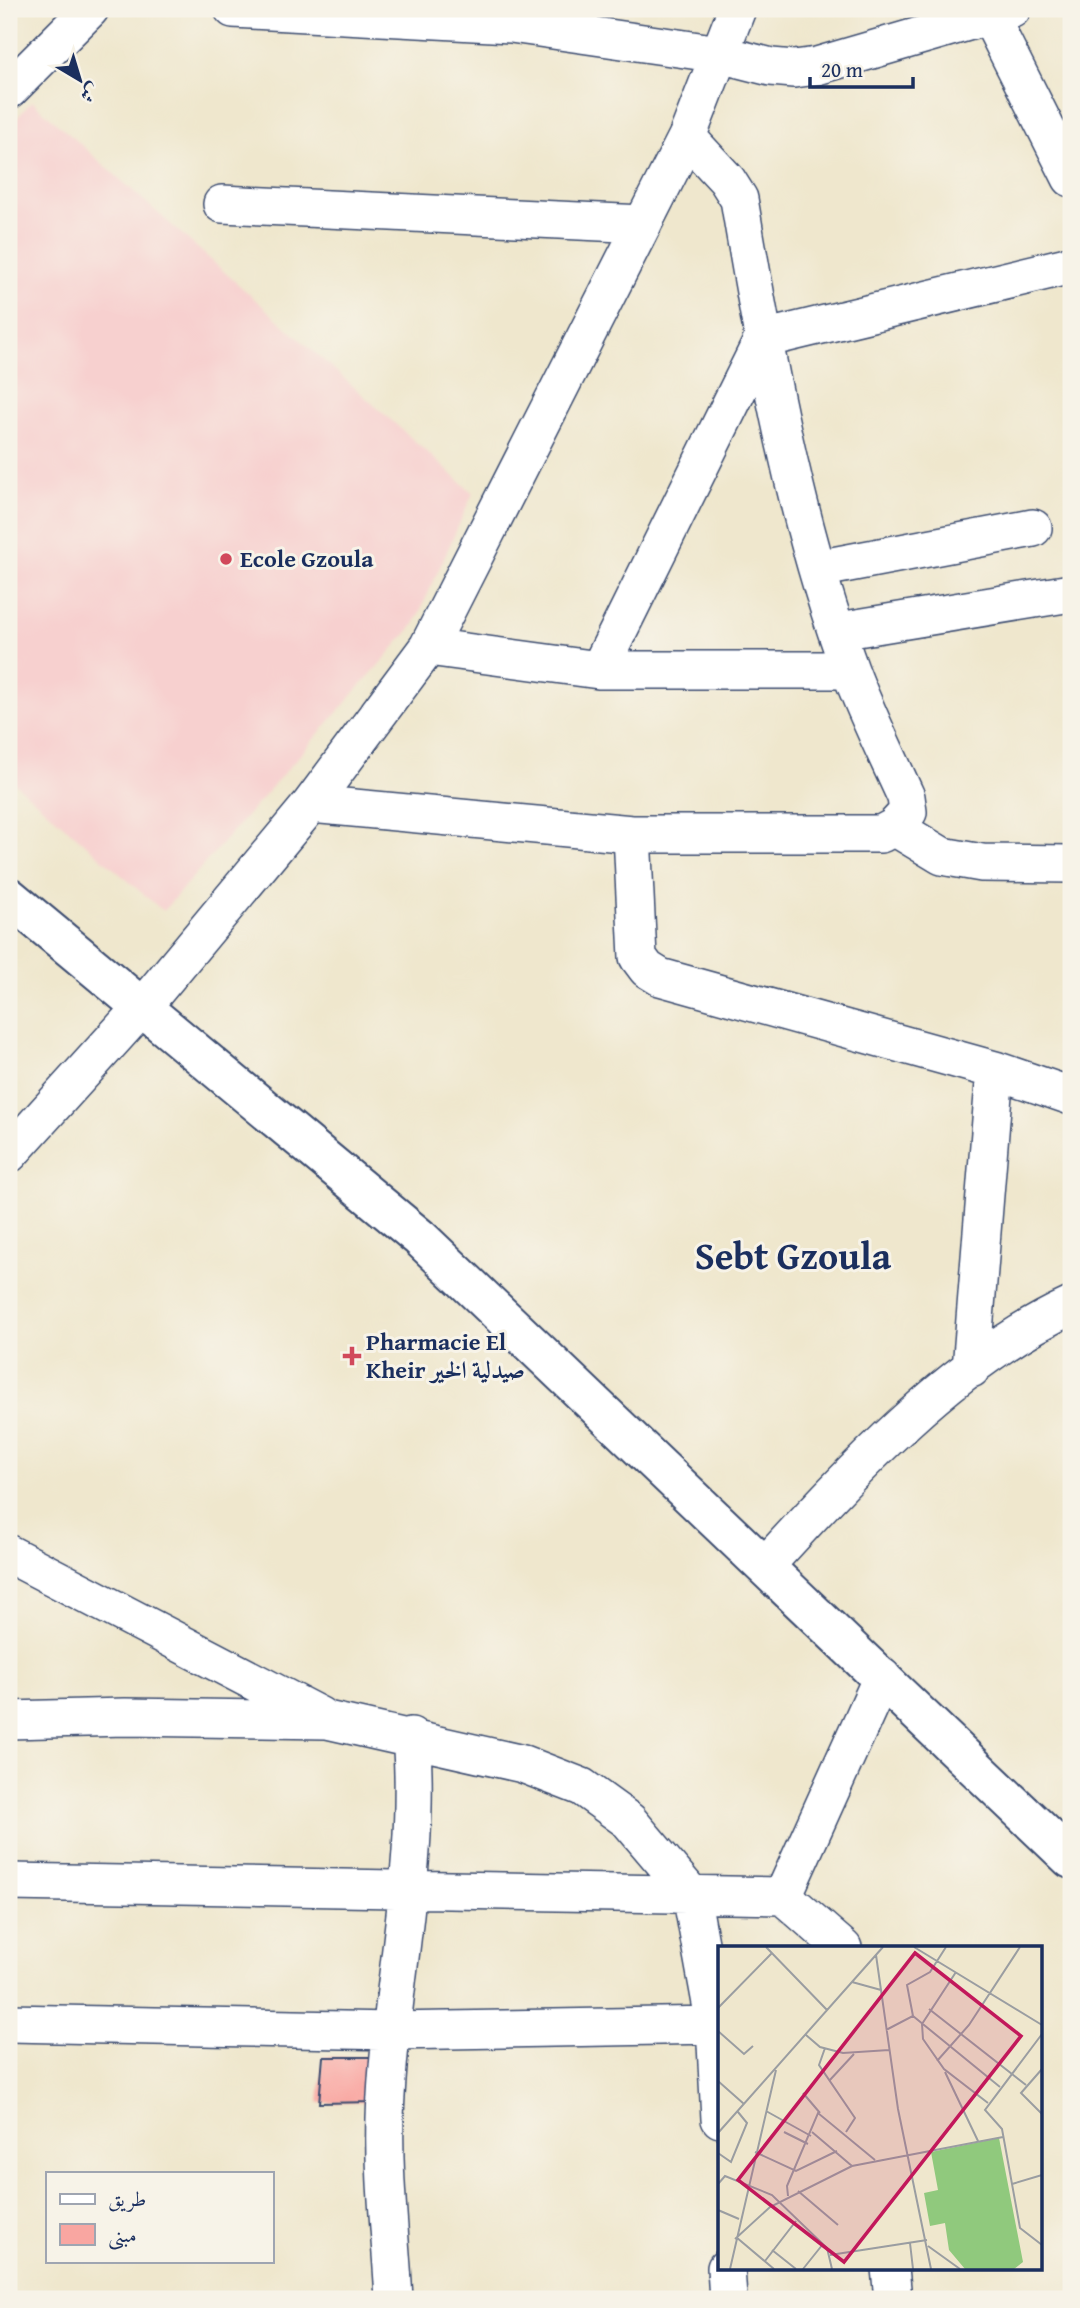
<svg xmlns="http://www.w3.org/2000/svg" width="1080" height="2308" font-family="'Gentium Book Plus',Amiri,serif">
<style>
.built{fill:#f7d0cf}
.building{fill:#f9a6a1}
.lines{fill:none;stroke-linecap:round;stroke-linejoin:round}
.street-casing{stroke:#3b4b6f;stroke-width:40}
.secondary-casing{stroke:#3b4b6f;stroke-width:42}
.street{stroke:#fff;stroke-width:37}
.secondary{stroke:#fff;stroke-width:38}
.poi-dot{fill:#d1495b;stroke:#f7f3e8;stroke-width:2.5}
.labels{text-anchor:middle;stroke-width:6;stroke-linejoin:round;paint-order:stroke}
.poi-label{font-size:24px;font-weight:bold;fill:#1b2f5e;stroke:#f7f3e8;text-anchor:start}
.town-label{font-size:38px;font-weight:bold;fill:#1b2f5e;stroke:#f7f3e8}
.inset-road{fill:none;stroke:#9a9da1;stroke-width:2}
.view{fill:#c2185b;fill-opacity:0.15;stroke:#c2185b;stroke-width:3.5}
.inset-edge{fill:none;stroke:#1b2f5e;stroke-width:3.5}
</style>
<rect width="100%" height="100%" fill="#f7f3e8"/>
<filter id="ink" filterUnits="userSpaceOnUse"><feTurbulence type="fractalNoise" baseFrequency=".0143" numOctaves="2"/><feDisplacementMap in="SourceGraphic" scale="14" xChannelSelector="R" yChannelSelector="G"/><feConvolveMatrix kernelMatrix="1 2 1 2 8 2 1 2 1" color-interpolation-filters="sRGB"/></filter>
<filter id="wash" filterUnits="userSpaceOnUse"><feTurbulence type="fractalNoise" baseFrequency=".00686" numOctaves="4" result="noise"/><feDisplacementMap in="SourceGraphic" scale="28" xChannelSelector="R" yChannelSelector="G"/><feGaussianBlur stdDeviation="1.57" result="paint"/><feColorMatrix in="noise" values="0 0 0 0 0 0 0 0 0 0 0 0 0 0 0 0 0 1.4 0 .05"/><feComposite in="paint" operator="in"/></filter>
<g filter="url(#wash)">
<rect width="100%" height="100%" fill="#efe7cd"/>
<!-- built -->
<path class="built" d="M32,101L473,493L414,625L163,911L9,778V127Z"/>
<g id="blocks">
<!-- building -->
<path class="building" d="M323,2057H383L375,2102L319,2103Z"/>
</g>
</g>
<g filter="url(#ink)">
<use href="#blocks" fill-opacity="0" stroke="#3b4b6f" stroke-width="2"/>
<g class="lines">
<!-- street casing -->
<g class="street-casing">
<path id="street" d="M233,9L511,24L720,54L771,67L794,69L817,66L1012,9
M986,9L1071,178
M9,90L90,9
M222,204L643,224
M817,569L1033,528
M839,631L1071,593
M428,647L599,670H850
M599,670L763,339L1071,265
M311,804L632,834H881L894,827L908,812L906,797C887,755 866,713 850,670C795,522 765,355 739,199L727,180L687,137
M894,827L942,856L982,863L1071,864
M632,834L638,957L647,969L660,977L995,1070L1071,1096
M9,1154L143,1006L311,804L428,647L687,137L737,9
M971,1369L995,1070
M9,1554L320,1716
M765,1566C850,1473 955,1359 1071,1306
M9,1720L125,1717L327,1720L523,1764L582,1787L629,1821L691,1894L715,2025L720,2119
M9,1882L783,1896
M843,1948L783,1896L882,1677
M9,2023L392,2031L715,2025
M726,2268L728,2299
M890,2268L893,2299
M394,2299C391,2240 383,2178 385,2118C389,1991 422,1864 411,1736"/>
</g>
<!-- secondary casing -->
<g class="secondary-casing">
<path id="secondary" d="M9,897L420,1238L1071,1859"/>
</g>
<!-- street -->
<use href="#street" class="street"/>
<!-- secondary -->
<use href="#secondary" class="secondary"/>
</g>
</g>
<!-- markers -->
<g class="poi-dot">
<circle cx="226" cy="559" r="7"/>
<path d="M348.5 1345.5h7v7h7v7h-7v7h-7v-7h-7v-7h7z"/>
</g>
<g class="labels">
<!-- poi labels -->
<g class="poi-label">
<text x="240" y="567">Ecole Gzoula</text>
<text x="366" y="1350">Pharmacie El<tspan x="366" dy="28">Kheir صيدلية الخير</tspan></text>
</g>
<!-- town labels -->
<g class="town-label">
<text x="793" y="1269">Sebt Gzoula</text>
</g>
</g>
<!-- overview -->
<g transform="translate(718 1946)">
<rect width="324" height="324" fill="#efe7cd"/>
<path d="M281,192L305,316L296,323H247L231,304L227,277L212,280L206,247L220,244L213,206Z" fill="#90c97d"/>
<path class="inset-road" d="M48,1L109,64M196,1L324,79M158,9L180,163L213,323M238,26L204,78L205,93L226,123L270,157M134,36L163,44M0,62L54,7M211,63L308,139M195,70L282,141M168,84L195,70L189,39L212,26L228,1M0,85L26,108L35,100M324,88L267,164L284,183L302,282L324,299M88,89L102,101L125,107L171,104M107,102L101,119L137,172L128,186M219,115L251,79L302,1M324,123L303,147L324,168M227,126L260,195M0,135L26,158M111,135L136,108M85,147L102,167M48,165L93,190M66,186L90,198M94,186L134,220M0,187L165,1M37,206L78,225L119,205M0,207L13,216L29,177L20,166M0,238L7,230L54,249L109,302L114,323M294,238L324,229M80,245L120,279M70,250L69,240L100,167L157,214M0,264L21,273M18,291L56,323M17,293L52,261L134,220L285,191M192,297L195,323M210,300L242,323M54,304L78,323M112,309L209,294M47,315L78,275M12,323L58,124M85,323L105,298"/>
<path class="view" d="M197,7L303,90L126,316L20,234Z"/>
<rect width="324" height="324" class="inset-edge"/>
</g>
<!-- margin -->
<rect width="1080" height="2308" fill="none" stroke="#f7f3e8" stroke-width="35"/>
<!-- legend -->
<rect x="46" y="2172" width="228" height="91" fill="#f7f3e8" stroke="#9fa5b1" stroke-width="2"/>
<rect x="60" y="2194" width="35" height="10" fill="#ffffff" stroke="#9fa5b1" stroke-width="2"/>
<text x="108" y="2206" font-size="21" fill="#1b2f5e">طريق</text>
<rect x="60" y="2224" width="35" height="21" fill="#f9a6a1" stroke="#9fa5b1" stroke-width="2"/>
<text x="108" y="2242" font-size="21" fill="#1b2f5e">مبنى</text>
<!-- north arrow -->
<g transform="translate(80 80) rotate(142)" stroke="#f7f3e8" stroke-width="5" paint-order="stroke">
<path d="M0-5L12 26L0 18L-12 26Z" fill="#1b2f5e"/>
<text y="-10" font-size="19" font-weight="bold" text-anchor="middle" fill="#1b2f5e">ش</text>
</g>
<!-- scale -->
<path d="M810 77v10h103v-10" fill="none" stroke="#1b2f5e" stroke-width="3.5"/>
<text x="821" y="77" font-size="21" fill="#1b2f5e" stroke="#f7f3e8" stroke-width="5" paint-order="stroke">20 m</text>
</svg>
